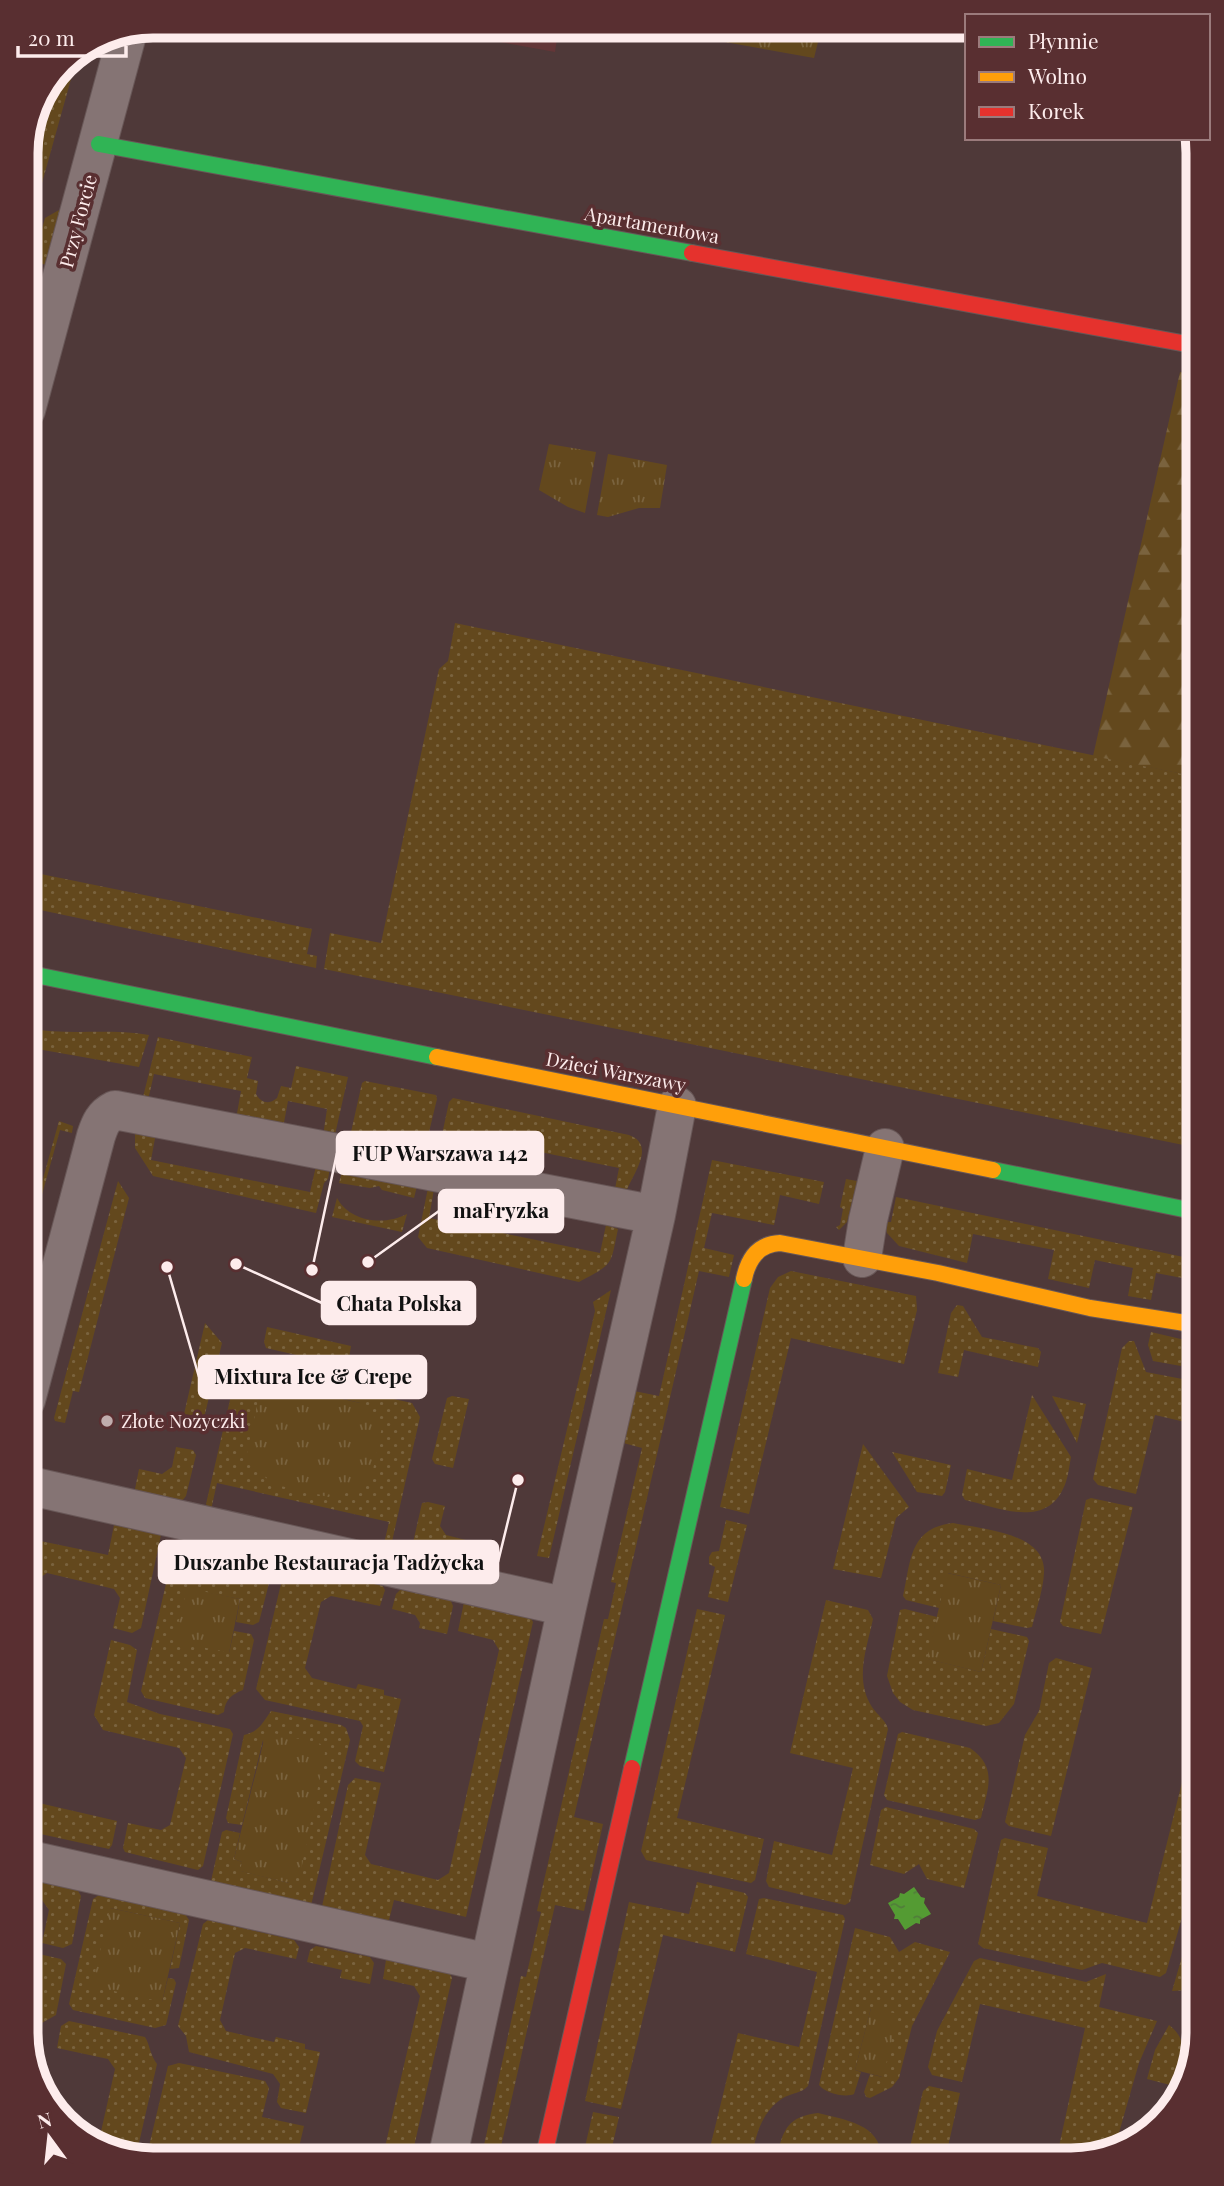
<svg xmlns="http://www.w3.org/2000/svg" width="1224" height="2186" font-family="'Playfair Display',serif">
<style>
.built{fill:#643638}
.grass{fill:url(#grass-dots)}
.forest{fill:url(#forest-firs)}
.park{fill:url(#park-tufts)}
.water{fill:url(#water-ripples)}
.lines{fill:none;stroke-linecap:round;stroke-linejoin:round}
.street-casing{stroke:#685757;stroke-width:40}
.fast-casing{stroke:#685757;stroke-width:18}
.slow-casing{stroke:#685757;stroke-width:18}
.jam-casing{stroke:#685757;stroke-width:18}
.street{stroke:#857474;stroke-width:38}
.fast{stroke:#30b455;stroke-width:16}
.slow{stroke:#ff9f0a;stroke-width:16}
.jam{stroke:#e5322d;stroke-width:16}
.poi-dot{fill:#c0adad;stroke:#592f31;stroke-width:2.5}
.labels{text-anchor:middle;stroke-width:7;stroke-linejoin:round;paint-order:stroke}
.street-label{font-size:19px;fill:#fdecec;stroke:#592f31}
.poi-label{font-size:19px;fill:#fdecec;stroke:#592f31;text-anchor:start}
.rim{fill:none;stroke:#fdecec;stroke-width:9}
.leader{fill:none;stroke:#fdecec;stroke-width:2.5}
.callout-dot{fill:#fdecec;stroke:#592f31;stroke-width:2.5}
.callout{fill:#fdecec;stroke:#fdecec;stroke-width:2.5}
.callout-label{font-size:21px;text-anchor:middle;font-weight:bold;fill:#111}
</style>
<defs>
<pattern id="grass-dots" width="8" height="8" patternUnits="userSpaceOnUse" patternTransform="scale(1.75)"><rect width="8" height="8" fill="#63481d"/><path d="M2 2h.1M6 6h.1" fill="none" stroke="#7a633e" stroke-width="1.8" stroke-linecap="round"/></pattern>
<pattern id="forest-firs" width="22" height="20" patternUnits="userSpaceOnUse" patternTransform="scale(1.75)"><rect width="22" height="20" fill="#63481d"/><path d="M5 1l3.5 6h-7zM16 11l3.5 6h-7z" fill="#7a633e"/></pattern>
<pattern id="park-tufts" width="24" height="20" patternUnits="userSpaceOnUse" patternTransform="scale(1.75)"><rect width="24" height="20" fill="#63481d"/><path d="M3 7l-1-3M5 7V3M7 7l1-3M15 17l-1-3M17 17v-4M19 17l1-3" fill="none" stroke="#7a633e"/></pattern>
<pattern id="water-ripples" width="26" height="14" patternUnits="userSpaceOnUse" patternTransform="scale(1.75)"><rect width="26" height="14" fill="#549b33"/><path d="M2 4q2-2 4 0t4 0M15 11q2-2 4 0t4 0" fill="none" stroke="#517e3a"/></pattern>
</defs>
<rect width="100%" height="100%" fill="#4f3939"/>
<!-- built -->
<path class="built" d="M480,26H559L555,52L478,38Z"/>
<!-- grass -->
<path class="grass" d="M78,54L37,201L27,199V145L64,63Z
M59,210L63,212L49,266L33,261L45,218Z
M455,623L1198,777V1148L324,969L330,933L381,943L439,669L448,661Z
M26,871L312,929L307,954L317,956L316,968L26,907Z
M26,1028C67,1036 108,1028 149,1035L139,1067L26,1047Z
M158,1037L252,1057L247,1078L258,1081L256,1094C261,1103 269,1105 277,1098L281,1086L291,1088L296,1066L348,1077L334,1139L323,1136L327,1109L288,1101L283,1128L236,1119L241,1091L154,1074L148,1100L143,1097Z
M365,1081L436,1095L437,1099L423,1157L349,1141L362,1083Z
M453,1098L629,1135C659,1146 628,1179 625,1196L614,1194L619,1168L446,1133L440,1159L437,1158L449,1102Z
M59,1121L73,1126L72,1133L60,1130L26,1252V1240Z
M135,1132L156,1133L151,1160L310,1192L316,1166L330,1168L328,1179L324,1183L316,1213L153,1176L135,1148Z
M712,1160L824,1182L819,1204L780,1195L774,1225L712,1213L704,1248L734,1255L729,1277L699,1271L574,1817L603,1824L584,1911L555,1905L498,2160H453L455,2154L481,2159L521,1976L526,1977L541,1912L537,1911L604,1619H608L616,1583L611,1582L642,1448L616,1441L629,1390L659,1396Z
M342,1171L417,1186L414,1198L382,1190L379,1186L370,1188L339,1183Z
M846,1179L857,1181L847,1222L839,1230L836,1227L840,1225L843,1209L840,1207Z
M118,1181L129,1198L79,1392L73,1391L65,1423L55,1421L54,1418Z
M428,1188L434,1189L429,1218L600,1253L606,1225L618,1229C610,1267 614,1263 579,1282L427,1248L418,1237Z
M896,1197L1198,1260V1281L1156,1273L1151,1300L1128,1296L1133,1268L1095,1260L1089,1288L1048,1279L1054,1250L973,1234L967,1263L899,1246L887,1233L884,1222H891Z
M337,1198C350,1222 384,1226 407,1214L402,1232L332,1217Z
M791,1271L916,1296L917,1310L904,1364L791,1338L749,1514L720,1507L770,1288L778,1277Z
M611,1290L549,1558L537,1556L595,1311L593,1302Z
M957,1305L963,1306L982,1337L1038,1348L1041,1352L1038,1367L964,1350L958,1377L938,1373L951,1313Z
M205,1323L222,1343L205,1414L198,1417L184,1414Z
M267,1327L351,1346L348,1364L344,1366L266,1348L264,1342Z
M1151,1332L1185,1340L1181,1366L1153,1361L1148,1345Z
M1129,1341H1134L1146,1372L1198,1382V1425L1155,1415L1136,1494L1098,1485L1093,1479L1122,1348Z
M247,1367L316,1382L319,1386L317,1393L291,1387L258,1400L360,1403L328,1395L329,1389L334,1386L412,1403L420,1417L391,1546L383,1548L389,1522L217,1483L211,1510L209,1509L206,1504L235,1378L237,1373Z
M1032,1395L1071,1457C1069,1467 1068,1480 1063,1489C1044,1529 997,1507 965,1500L962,1495L967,1469L1012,1480Z
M452,1396L469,1399L453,1468L435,1464L432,1459L447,1398Z
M1052,1396L1086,1404L1077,1443Z
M863,1444L909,1507L896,1518L881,1578L833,1569Z
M176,1447L193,1450L196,1455L186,1496L182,1501L133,1499L139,1469L162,1474L172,1467Z
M892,1452L951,1465L945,1492L942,1496L917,1492Z
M1091,1498L1133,1507L1101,1634L1063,1626L1060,1622L1086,1500Z
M428,1502L445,1506L440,1526L446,1535L466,1540L459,1573L413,1556L412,1547L422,1503Z
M726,1520L747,1525L728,1602L708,1597L715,1567L709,1564V1557L712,1552L719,1551Z
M953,1523C982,1529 1047,1533 1044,1573C1043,1591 1036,1610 1032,1627L1027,1628L993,1621L1001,1585L948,1573L939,1608L906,1600L903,1596C911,1561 909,1528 953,1523Z
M114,1525L161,1535L141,1628L132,1633L113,1628L120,1598L114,1589L47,1573L38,1579L26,1629V1538L108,1555Z
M181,1538L270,1558L274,1564L259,1622L253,1625L236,1622L240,1599L187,1589L229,1653L234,1631L251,1634L254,1640L243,1690C232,1694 225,1700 224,1712L218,1715L145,1698L141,1691L176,1541Z
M290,1563L381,1583L385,1590L380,1606L331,1596L321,1602L305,1668L312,1678L356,1689L358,1684L384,1690V1695L401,1699L384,1772L360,1766L355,1761L363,1726L360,1721L265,1700L256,1689L285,1567Z
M401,1589L450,1599L453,1606L447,1634L419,1628L420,1623L415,1615L392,1609L396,1594Z
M826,1600L868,1610L873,1619C867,1648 854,1679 872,1707C877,1715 886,1720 888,1729L850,1902L845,1905L769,1887L766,1881L774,1841L832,1855L853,1768L790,1753Z
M464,1602L530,1617L533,1622L466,1917L394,1900L386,1932L320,1916L348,1785L355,1778L381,1783L365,1855L371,1864L438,1880L449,1873L499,1650L493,1640L458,1631Z
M697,1609L725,1615L677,1818L764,1839L755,1880L751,1883L646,1860L641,1851Z
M905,1609L937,1617L928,1659L981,1672L991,1629L1027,1637L1029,1641L1014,1704L999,1723L986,1726L913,1710L900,1702L893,1693L887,1676L900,1610Z
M111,1640L130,1645L137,1650L127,1702L160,1714L230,1729L233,1734L203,1866L198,1870L125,1852L123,1848L128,1823L161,1830L170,1825L186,1758L179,1748L103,1730L94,1715Z
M1056,1658L1092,1668L1051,1836L1009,1826L1005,1822L1025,1735L1039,1711L1049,1663Z
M271,1711L341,1725L346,1728L350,1740L309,1914L209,1890L222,1832L226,1830L240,1833L234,1859L242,1862L241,1871L289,1883L263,1740L242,1825L228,1823L226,1818L244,1735C259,1732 263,1722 271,1711Z
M1198,1718V1862L1166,1973L1160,1977L1102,1963L1082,1970L983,1948L978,1944L1001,1840L1005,1838L1048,1848L1037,1896L1147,1923Z
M902,1732L970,1748C999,1768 987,1790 981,1818L975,1820L887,1800L884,1795L898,1734Z
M39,1803L117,1821L112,1845L109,1849L36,1833L33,1828Z
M886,1807L974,1829L978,1833L964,1888L927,1879L919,1864L904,1874L870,1865L881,1810Z
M26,1878L77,1889L81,1896L72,1944L63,1948L42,1943L49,1910L42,1900L26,1896Z
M697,1882L745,1893L748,1897L735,1952L663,1935L621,2109L585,2101L629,1902L689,1914Z
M99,1895L185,1914L189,1920L179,1968L170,1969L180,1923L110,1908L162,2002L168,1978L174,1979L176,1983L166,2025L155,2028L73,2010L69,2004L93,1899Z
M764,1898L843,1915L845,1919L808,2086C802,2093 792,2093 783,2098C761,2112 756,2135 751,2160H707L738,2033L799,2047L817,1972L746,1954L759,1899Z
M208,1920L294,1940L299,1947L296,1959L245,1948L235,1953L220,2020L226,2031L274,2042L276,2037L305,2044V2049L320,2052L306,2113L281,2108L277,2102L280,2084L273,2074L189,2052L186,2036L178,2026L203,1924Z
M855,1928L890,1937L899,1952L915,1942L950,1952L912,2026L899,2078L892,2087L870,2098L866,2097L864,2092L870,2074L882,2077L871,2008L855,2070L861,2072L854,2094C845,2098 825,2093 819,2085Z
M316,1946L370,1957L374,1963L370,1984L340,1978L342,1970L307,1962L310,1950Z
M1184,1950L1198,1954V1985L1191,1990L1172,1991Z
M39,1954L61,1959L66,1964L56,2015L26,2032V2011Z
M980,1958L1086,1982L1106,1974L1099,2007L1157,2021L1139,2063L1114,2150L1071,2160H1056L1085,2028L980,2004L962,2082L932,2075L928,2067L937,2031L974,1961Z
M386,1960L450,1974L452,1978L411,2160H382L420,1996L414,1986L383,1979Z
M69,2021L145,2037C150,2045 150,2055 157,2064L136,2156L92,2141L100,2136L115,2069L108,2059L57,2048L61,2026Z
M1169,2025C1192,2042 1180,2064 1174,2086L1147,2079L1155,2050Z
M179,2063L265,2081L269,2088L262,2117L304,2126L296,2160L146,2159L168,2066Z
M929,2086L960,2093L945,2160H907L923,2091Z
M593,2112L619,2117L609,2160H582Z
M818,2113C845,2120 883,2124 881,2160H856L857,2156L802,2144L798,2160L777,2155C784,2128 788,2117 818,2113Z"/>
<!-- forest -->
<path class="forest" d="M26,199L37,201L26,237Z
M1180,372L1198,376V777L1093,756Z"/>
<!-- park -->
<path class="park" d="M681,26H822L814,58L680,34Z
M549,444L596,452L585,513L568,507L539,490Z
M608,454L667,465L660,508H639L608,517L597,515Z
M291,1387L360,1403L382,1427L370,1484L333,1498L272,1484L246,1458L258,1400Z
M947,1573L1001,1585L981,1672L927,1659Z
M187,1588L240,1599L229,1653L174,1641Z
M273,1733L321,1744L325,1753L300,1875L289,1883L240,1871L242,1862L234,1859L264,1740Z
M110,1908L180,1923L162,2002L92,1986Z
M871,2008L898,2014L883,2077L855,2070Z
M801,2144L857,2156L856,2160H798Z"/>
<!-- water -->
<path class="water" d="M914,1887L921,1897L925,1898L924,1903L931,1914L920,1920V1924L916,1923L905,1930L898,1919H894L895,1915L888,1903L899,1897L900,1893L904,1894Z"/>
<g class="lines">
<!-- street casing -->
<g class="street-casing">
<path id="street" d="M26,410L128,31
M862,1258L868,1220L885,1148
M26,1400L96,1136C100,1124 103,1116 115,1110L656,1215
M26,1485L567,1607
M26,1859L489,1963
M447,2160L567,1607L656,1215L677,1106"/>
</g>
<!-- fast casing -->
<g class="fast-casing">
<path id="fast" d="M99,144L692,253
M26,973L437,1057
M993,1170L1198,1212
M632,1768L744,1279"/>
</g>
<!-- slow casing -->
<g class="slow-casing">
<path id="slow" d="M437,1057L993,1170
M744,1279C748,1259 758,1244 780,1243L938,1273L1090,1308L1198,1325"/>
</g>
<!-- jam casing -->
<g class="jam-casing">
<path id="jam" d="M692,253L1198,346
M543,2160L632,1768"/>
</g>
<!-- street -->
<use href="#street" class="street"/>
<!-- fast -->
<use href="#fast" class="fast"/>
<!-- slow -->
<use href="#slow" class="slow"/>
<!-- jam -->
<use href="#jam" class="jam"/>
</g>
<!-- markers -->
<circle class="poi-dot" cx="107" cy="1421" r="7"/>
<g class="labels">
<!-- street labels -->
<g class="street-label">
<text transform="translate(78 221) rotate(-75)" y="7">Przy Forcie</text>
<text transform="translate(652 225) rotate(10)" y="7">Apartamentowa</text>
<text transform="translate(616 1072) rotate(11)" y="7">Dzieci Warszawy</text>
</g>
<!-- poi labels -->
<g class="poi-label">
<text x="121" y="1428">Złote Nożyczki</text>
</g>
</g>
<!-- crop -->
<path d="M0 0H1224V2186H0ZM153 38H1071A115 115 0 0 1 1186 153V2033A115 115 0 0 1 1071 2148H153A115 115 0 0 1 38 2033V153A115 115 0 0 1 153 38Z" fill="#592f31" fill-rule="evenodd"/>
<path class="rim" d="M153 38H1071A115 115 0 0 1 1186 153V2033A115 115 0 0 1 1071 2148H153A115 115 0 0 1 38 2033V153A115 115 0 0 1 153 38Z"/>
<!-- callouts -->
<path class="leader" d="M312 1270L337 1153M368 1262L439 1211M236 1264L322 1303M167 1267L199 1377M518 1480L498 1562"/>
<g class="callout-dot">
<circle cx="312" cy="1270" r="7"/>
<circle cx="368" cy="1262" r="7"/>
<circle cx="236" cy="1264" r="7"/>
<circle cx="167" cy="1267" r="7"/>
<circle cx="518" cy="1480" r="7"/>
</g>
<g class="callout">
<rect x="337" y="1132" width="206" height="42" rx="7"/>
<rect x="439" y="1190" width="124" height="42" rx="7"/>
<rect x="322" y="1282" width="153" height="42" rx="7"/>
<rect x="199" y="1356" width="227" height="42" rx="7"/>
<rect x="159" y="1541" width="339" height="42" rx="7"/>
</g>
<g class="callout-label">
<text x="440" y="1161">FUP Warszawa 142</text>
<text x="501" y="1218">maFryzka</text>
<text x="399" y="1311">Chata Polska</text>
<text x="313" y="1384">Mixtura Ice &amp; Crepe</text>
<text x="329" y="1570">Duszanbe Restauracja Tadżycka</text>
</g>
<!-- legend -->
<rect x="965" y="14" width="245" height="126" fill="#592f31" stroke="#9b7b7c" stroke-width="2"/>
<rect x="979" y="37" width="35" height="10" fill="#30b455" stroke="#9b7b7c" stroke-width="2"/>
<text x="1028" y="49" font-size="21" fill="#fdecec">Płynnie</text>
<rect x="979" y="72" width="35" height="10" fill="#ff9f0a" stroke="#9b7b7c" stroke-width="2"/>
<text x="1028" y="84" font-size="21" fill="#fdecec">Wolno</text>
<rect x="979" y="107" width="35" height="10" fill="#e5322d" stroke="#9b7b7c" stroke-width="2"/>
<text x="1028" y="119" font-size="21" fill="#fdecec">Korek</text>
<!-- north arrow -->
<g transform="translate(49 2137) rotate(345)" stroke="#592f31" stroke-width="5" paint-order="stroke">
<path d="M0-5L12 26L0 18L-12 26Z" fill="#fdecec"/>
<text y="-10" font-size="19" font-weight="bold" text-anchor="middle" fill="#fdecec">N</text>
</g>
<!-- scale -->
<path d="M18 46v10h108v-10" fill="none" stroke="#fdecec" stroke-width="3.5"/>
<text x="28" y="46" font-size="21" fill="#fdecec" stroke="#592f31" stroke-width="5" paint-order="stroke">20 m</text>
</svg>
